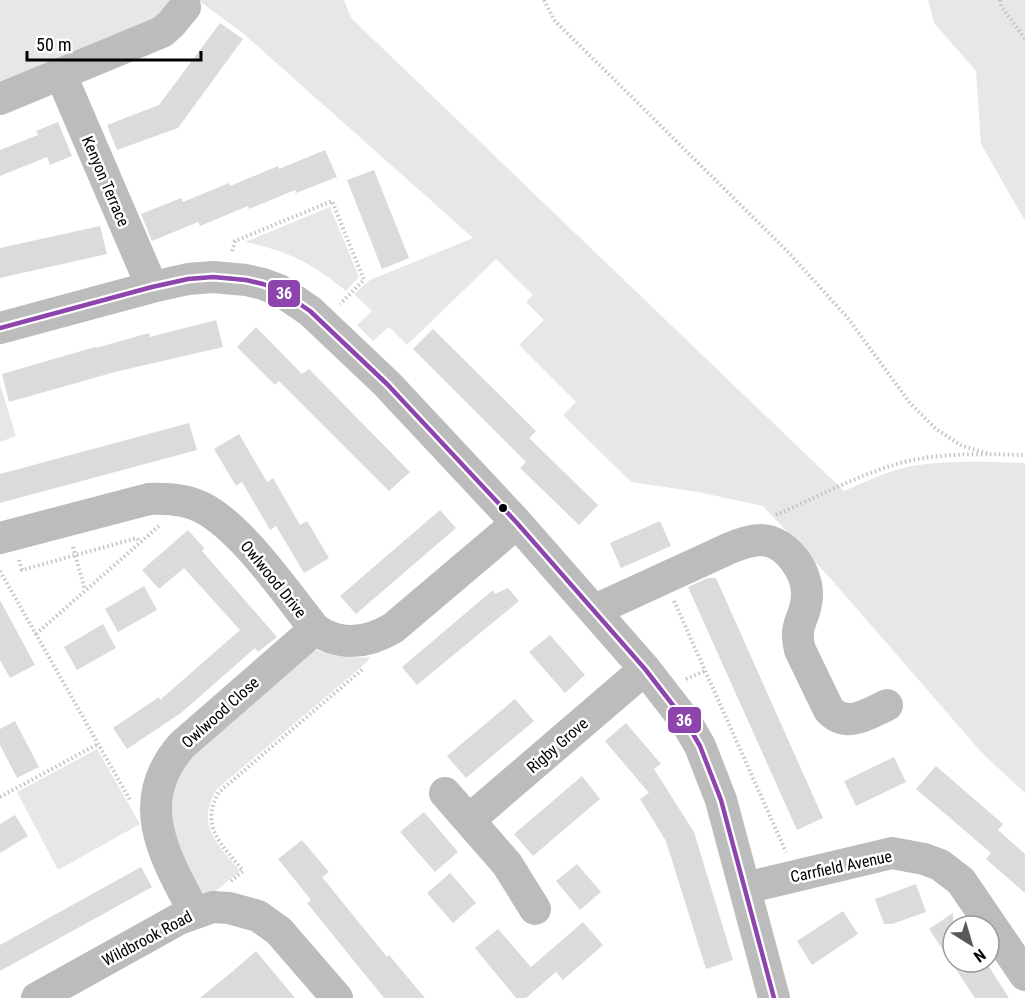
<svg xmlns="http://www.w3.org/2000/svg" width="1025" height="998" font-family="'Roboto Condensed',sans-serif">
<style>
.green{fill:#e7e7e7}
.building{fill:#dbdbdb}
.lines{fill:none;stroke-linecap:round;stroke-linejoin:round}
.path{stroke:#c2c2c2;stroke-width:4;stroke-dasharray:1.5 3;stroke-linecap:butt}
.minor{stroke:#bcbcbc;stroke-width:32}
.bus-1-casing{stroke:#fff;stroke-width:9}
.bus-1{stroke:#8e44ad;stroke-width:4.5}
.bus-dot{fill:#000;stroke:#fff;stroke-width:2}
.labels{text-anchor:middle;stroke-width:5;stroke-linejoin:round;paint-order:stroke}
.street-label{font-size:16px;fill:#000;stroke:#fff}
.line-badge{stroke:#fff;stroke-width:2}
.badge-label{font-size:16px;text-anchor:middle;font-weight:bold;fill:#fff}
</style>
<rect width="100%" height="100%" fill="#fff"/>
<!-- green -->
<path class="green" d="M0,0H172L148,25L0,85Z
M198,0H344L351,18L844,491C867,481 892,469 918,465C953,460 990,462 1025,463V793L982,753L831,579L763,506L698,492L631,482L563,415L576,402L519,345L544,320L526,302L533,295L496,259L407,345L389,327L373,341L357,325L372,311L354,294L370,280L473,238L244,34Z
M928,0H1025V221L981,144L976,71L934,23Z
M330,207L359,277L346,291C312,263 288,251 245,242Z
M0,384L16,436L0,442Z
M306,647C330,655 345,659 370,657L367,662L217,789C195,826 217,843 240,871L213,893H203L167,838L178,764Z
M97,749L140,824L58,870L17,792Z"/>
<!-- building -->
<path class="building" d="M220,23L243,39L178,128L117,150L107,125L159,105Z
M58,122L72,156L50,165L47,157L0,176V150L38,135L36,131Z
M325,150L337,177L296,193L295,190L249,209L248,206L200,226L198,222L152,241L141,214L181,198L183,202L229,183L230,186L278,166L279,169Z
M374,170L409,258L382,269L347,180Z
M100,226L107,254L0,278V248Z
M216,320L223,347L115,372L9,402L2,374L95,347L96,348L149,333L150,337Z
M256,327L302,374L309,369L410,472L389,491L279,381L275,385L237,347Z
M433,329L536,431L529,438L598,505L579,525L520,468L526,462L413,349Z
M189,423L197,450L0,503V474Z
M239,434L267,482L273,478L300,525L307,521L329,558L304,573L276,526L270,530L242,482L236,486L214,449Z
M440,510L456,528L356,614L340,596Z
M660,521L671,546L621,568L610,543Z
M188,530L204,548L202,551L277,637L258,652L255,648L181,713L127,749L113,728L159,697L160,700L240,630L184,568L159,589L142,570Z
M708,578H716L823,818L797,830L688,587Z
M144,586L157,610L118,632L105,609Z
M508,588L519,601L417,685L402,667L493,590L495,594Z
M0,600L35,665L10,678L0,660Z
M103,624L116,648L77,670L64,647Z
M550,635L585,675L565,693L529,652Z
M515,699L534,721L466,778L447,756Z
M15,721L39,767L17,778L0,745V729Z
M626,723L661,764L654,769L694,832L733,960L706,969L666,841L640,799L649,793L605,741Z
M894,757L906,782L856,806L844,781Z
M936,766L1003,824L998,830L1025,854V893L986,859L991,853L916,789Z
M582,776L600,799L533,856L514,834Z
M424,812L458,852L435,872L400,832Z
M15,815L28,836L0,853V824Z
M302,840L329,872L322,877L387,957L389,955L425,998H384L307,903L311,900L278,859Z
M577,864L601,892L580,910L556,881Z
M141,867L152,887L0,971V945Z
M450,873L476,903L453,923L427,893Z
M916,884L926,912L892,924H884L875,899Z
M843,911L858,934L812,965L797,941Z
M953,913V962H986L1009,998H975L929,929Z
M583,922L603,945L563,980L556,972L526,998H516L475,948L498,929L531,967Z
M256,951L295,998H200L233,971Z"/>
<g class="lines">
<!-- path -->
<path class="path" d="M544,0L554,20L789,253L847,317L910,403L936,429L962,446L989,454
M1000,0L1001,6L1025,39
M232,251L235,241L332,201L364,280L340,304
M776,515C820,496 870,468 918,459C950,453 993,454 1025,455
M73,547L85,590
M19,560L22,570L137,538L140,542
M0,571L130,800
M674,601L786,852
M36,634L159,526
M686,679L705,671
M0,797L98,744
M231,881L243,871C222,844 199,827 219,792L364,668"/>
<!-- minor -->
<path class="minor" d="M61,75L152,287
M0,99L162,32L171,24L185,7
M0,328L152,287L188,279L213,277L246,280L263,284L279,290L310,311L387,384L517,523L645,669L686,722L700,746L721,800L774,998
M0,538L149,499C167,498 186,499 203,508C243,529 286,593 315,629C340,647 368,643 393,628L517,523
M595,610L730,548C740,544 750,540 761,540C787,541 808,572 807,596C806,620 793,622 800,650L829,710C847,729 868,714 887,705
M445,793L507,864L535,909
M469,820L645,669
M745,888L892,853L924,859L940,865L961,881L1025,975
M195,913C164,856 132,802 182,745L315,629
M37,998L179,919L213,907L229,908L258,916L279,931L337,998"/>
<!-- bus-1 casing -->
<g class="bus-1-casing">
<path id="bus-1" d="M0,328L152,287L188,279L213,277L246,280L263,284L279,290L310,311L387,384L517,523L645,669L686,722L700,746L721,800L774,998"/>
</g>
<!-- bus-1 -->
<use href="#bus-1" class="bus-1"/>
</g>
<!-- markers -->
<circle class="bus-dot" cx="503" cy="508" r="5"/>
<g class="labels">
<!-- street labels -->
<g class="street-label">
<text transform="translate(106 181) rotate(67)" y="6">Kenyon Terrace</text>
<text transform="translate(274 579) rotate(51)" y="6">Owlwood Drive</text>
<text transform="translate(220 712) rotate(-42)" y="6">Owlwood Close</text>
<text transform="translate(557 745) rotate(-41)" y="6">Rigby Grove</text>
<text transform="translate(841 866) rotate(-12)" y="6">Carrfield Avenue</text>
<text transform="translate(147 938) rotate(-28)" y="6">Wildbrook Road</text>
</g>
</g>
<g class="line-badge">
<rect x="267" y="279" width="34" height="29" rx="6" fill="#8e44ad"/>
<rect x="667" y="706" width="35" height="28" rx="6" fill="#8e44ad"/>
</g>
<g class="badge-label">
<text x="284" y="299">36</text>
<text x="684" y="726">36</text>
</g>
<!-- north arrow -->
<g transform="translate(971 944) rotate(143)"><circle r="28" fill="#ffffff" stroke="#999999" stroke-width="1.5"/>
<path d="M0-4.5L10 22L0 15L-10 22Z" fill="#595959"/>
<text y="-9" font-size="16" font-weight="bold" text-anchor="middle" fill="#000000">N</text>
</g>
<!-- scale -->
<path d="M27 51v9h174v-9" fill="none" stroke="#000000" stroke-width="3"/>
<text x="36" y="51" font-size="18" fill="#000000" stroke="#ffffff" stroke-width="4.5" paint-order="stroke">50 m</text>
</svg>
